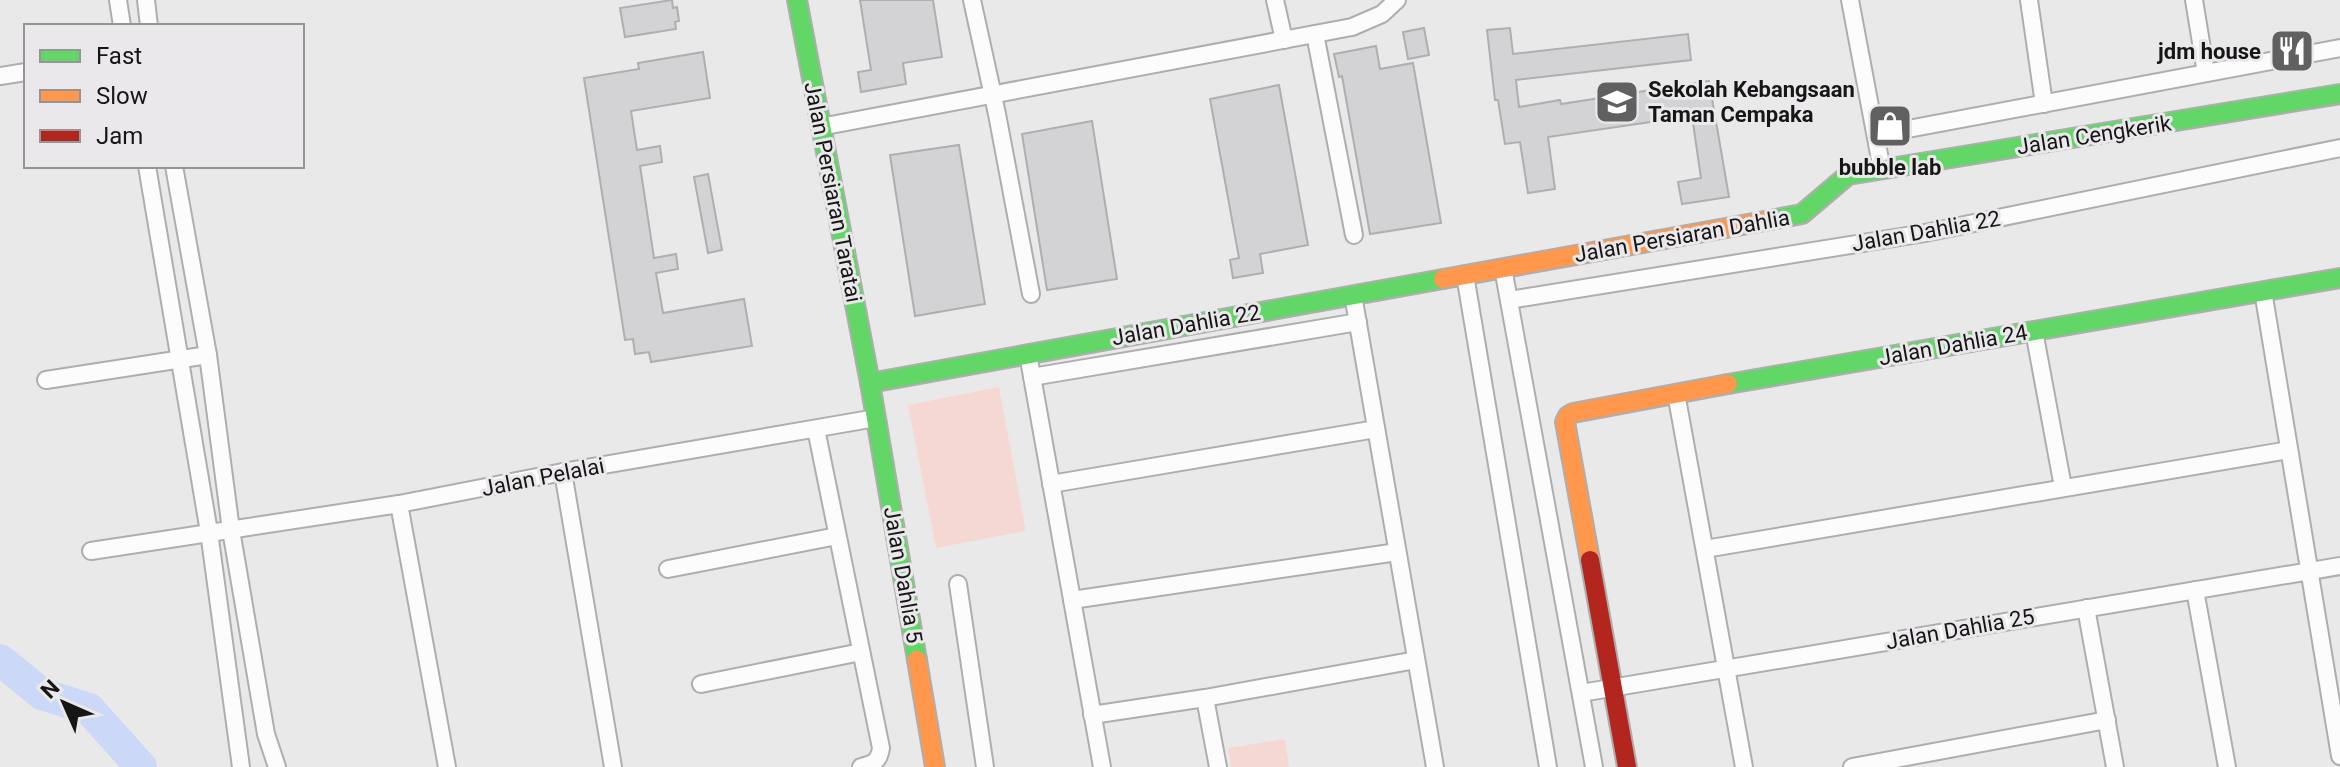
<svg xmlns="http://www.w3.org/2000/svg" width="2340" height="767" font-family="Roboto,sans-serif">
<rect width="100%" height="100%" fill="#eae9ea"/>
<g fill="#f6d8d2">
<polygon points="999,387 1026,531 936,548 908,405"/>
<polygon points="1285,739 1289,767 1231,767 1228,748"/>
</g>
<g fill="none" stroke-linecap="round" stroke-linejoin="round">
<polyline stroke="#cbd8f8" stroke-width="32" points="0,660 42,694 89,709 141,767"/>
</g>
<g fill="#d3d2d4" stroke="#afaeb0" stroke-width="2">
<polygon points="672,0 673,8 677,7 679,21 675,22 676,29 625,37 620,8"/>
<polygon points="860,0 933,0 942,57 903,63 906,84 861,92 858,72 871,70"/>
<polygon points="1424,28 1429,55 1408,59 1403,32"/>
<polygon points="1510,28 1513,54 1688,34 1691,60 1516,80 1519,107 1560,100 1561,104 1709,81 1729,197 1682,204 1678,182 1701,178 1692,116 1548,137 1555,189 1528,193 1520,142 1505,144 1498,100 1495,100 1487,30"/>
<polygon points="1376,46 1380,69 1413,63 1441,223 1370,234 1342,76 1339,77 1334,54"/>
<polygon points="703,52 710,98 631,111 637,150 660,146 662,162 640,166 654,258 676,254 678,269 656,273 663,313 744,299 752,346 651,362 649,352 635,354 633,339 625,340 584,78 639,69 638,63"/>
<polygon points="1279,85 1308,245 1260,254 1263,273 1233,278 1230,260 1239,258 1210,99"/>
<polygon points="1092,121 1117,279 1047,290 1022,134"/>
<polygon points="959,145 985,304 915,316 890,155"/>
<polygon points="708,174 722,250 708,253 694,177"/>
</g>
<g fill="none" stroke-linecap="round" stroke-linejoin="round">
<g stroke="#afaeaf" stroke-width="20">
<g id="street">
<polyline points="118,0 122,26"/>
<polyline points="146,0 149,26"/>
<polyline points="972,0 997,114 1031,294"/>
<polyline points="1275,0 1284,40"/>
<polyline points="1850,0 1882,170"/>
<polyline points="2029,0 2044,104"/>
<polyline points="2194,0 2206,73"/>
<polyline points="1315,34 1354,235"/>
<polyline points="0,76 26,72"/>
<polyline points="820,127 1352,27 1382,14 1397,0"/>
<polyline points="1876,135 2340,48"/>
<polyline points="147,166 209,532 241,767"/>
<polyline points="174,166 208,355 231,530 266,734 277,767"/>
<polyline points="1503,268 1594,767"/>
<polyline points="1465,275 1548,767"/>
<polyline points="2263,291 2340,756"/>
<polyline points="1353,295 1435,767"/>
<polyline points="1509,300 1925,233 2340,148"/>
<polyline points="2034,331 2063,487"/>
<polyline points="1028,354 1102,767"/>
<polyline points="1032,377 1358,322"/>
<polyline points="46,380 208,355"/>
<polyline points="1676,393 1744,767"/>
<path d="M816 429 881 748C879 761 874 764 861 767"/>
<polyline points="563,472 613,767"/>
<polyline points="1051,484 1376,429"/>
<polyline points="399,504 447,767"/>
<polyline points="1705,549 2289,450"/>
<polyline points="91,551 399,504 563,472 876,418"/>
<polyline points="668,569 837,536"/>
<polyline points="958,584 985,767"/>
<polyline points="2195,590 2227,767"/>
<polyline points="1072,600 1397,552"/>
<polyline points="2086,608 2115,767"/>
<polyline points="701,684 861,652"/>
<polyline points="1581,693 2340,566"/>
<polyline points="1205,698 1218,767"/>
<polyline points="1092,715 1205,698 1416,660"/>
<polyline points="1852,767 2107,720"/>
</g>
</g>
<g stroke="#afaeaf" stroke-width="22">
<g id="fast">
<polyline points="797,0 870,383 917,660"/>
<polyline points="1770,220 1802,214 1848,175 2340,94"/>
<polyline points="870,383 1443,279"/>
<polyline points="1728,384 2340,278"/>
</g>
</g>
<g stroke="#afaeaf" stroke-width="22">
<g id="slow">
<polyline points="1443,279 1770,220"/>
<polyline points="1590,560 1565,422 1568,416 1573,413 1728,384"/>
<polyline points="917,660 935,767"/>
</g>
</g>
<g stroke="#afaeaf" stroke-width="22">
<polyline id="jam" points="1590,560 1627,767"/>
</g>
<use href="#street" stroke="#fcfcfc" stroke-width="16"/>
<use href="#fast" stroke="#63d668" stroke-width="18"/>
<use href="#slow" stroke="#ff974d" stroke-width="18"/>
<use href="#jam" stroke="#b3261e" stroke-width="18"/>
</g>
<defs>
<g id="restaurant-square" transform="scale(2.3)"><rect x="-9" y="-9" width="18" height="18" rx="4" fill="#616061" stroke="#ebe8eb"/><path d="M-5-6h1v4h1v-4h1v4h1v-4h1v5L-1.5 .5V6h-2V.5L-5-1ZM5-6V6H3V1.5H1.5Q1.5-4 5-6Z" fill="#fff"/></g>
<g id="school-square" transform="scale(2.3)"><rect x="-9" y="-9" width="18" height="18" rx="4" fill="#616061" stroke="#ebe8eb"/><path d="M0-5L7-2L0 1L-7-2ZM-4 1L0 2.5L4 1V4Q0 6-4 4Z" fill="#fff"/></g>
<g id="shop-square" transform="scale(2.3)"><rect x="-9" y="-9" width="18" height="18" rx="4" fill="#616061" stroke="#ebe8eb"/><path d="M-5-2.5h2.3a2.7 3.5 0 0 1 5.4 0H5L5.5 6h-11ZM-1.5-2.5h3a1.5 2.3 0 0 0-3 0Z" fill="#fff"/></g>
</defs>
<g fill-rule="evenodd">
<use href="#restaurant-square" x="2292" y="51"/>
<use href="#school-square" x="1617" y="102"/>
<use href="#shop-square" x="1890" y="126"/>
</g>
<g text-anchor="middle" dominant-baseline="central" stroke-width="6" stroke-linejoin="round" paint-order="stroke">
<g font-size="22" font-weight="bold" fill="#171617" stroke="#ebe8eb" text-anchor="end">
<text x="2261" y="51">jdm house</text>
<text x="1648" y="89" text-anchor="start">Sekolah Kebangsaan<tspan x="1648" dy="25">Taman Cempaka</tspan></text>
<text x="1890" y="167" text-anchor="middle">bubble lab</text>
</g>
<g font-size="22" fill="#171617" stroke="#ebe8eb">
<text transform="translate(2094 135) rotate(-9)">Jalan Cengkerik</text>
<text transform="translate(833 192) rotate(79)">Jalan Persiaran Taratai</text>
<text transform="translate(1926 231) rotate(-10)">Jalan Dahlia 22</text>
<text transform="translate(1682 236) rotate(-10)">Jalan Persiaran Dahlia</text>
<text transform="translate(1186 325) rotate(-10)">Jalan Dahlia 22</text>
<text transform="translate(1953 345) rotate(-10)">Jalan Dahlia 24</text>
<text transform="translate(543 477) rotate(-11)">Jalan Pelalai</text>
<text transform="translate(903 575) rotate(80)">Jalan Dahlia 5</text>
<text transform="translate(1960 629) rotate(-10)">Jalan Dahlia 25</text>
</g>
</g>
<rect x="24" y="24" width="280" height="144" fill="#ebe8eb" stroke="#969496" stroke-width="2"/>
<rect x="40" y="50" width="40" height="12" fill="#63d668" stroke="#969496" stroke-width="2"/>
<text x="96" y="64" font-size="24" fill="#171617">Fast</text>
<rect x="40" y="90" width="40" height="12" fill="#ff974d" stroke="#969496" stroke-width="2"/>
<text x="96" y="104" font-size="24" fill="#171617">Slow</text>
<rect x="40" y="130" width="40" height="12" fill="#b3261e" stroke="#969496" stroke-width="2"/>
<text x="96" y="144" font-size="24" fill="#171617">Jam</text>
<g transform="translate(64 703) rotate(315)" stroke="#ebe8eb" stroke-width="6" paint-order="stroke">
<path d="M0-6L14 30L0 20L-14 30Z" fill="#171617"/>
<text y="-12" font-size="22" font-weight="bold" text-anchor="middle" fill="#171617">N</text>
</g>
</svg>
